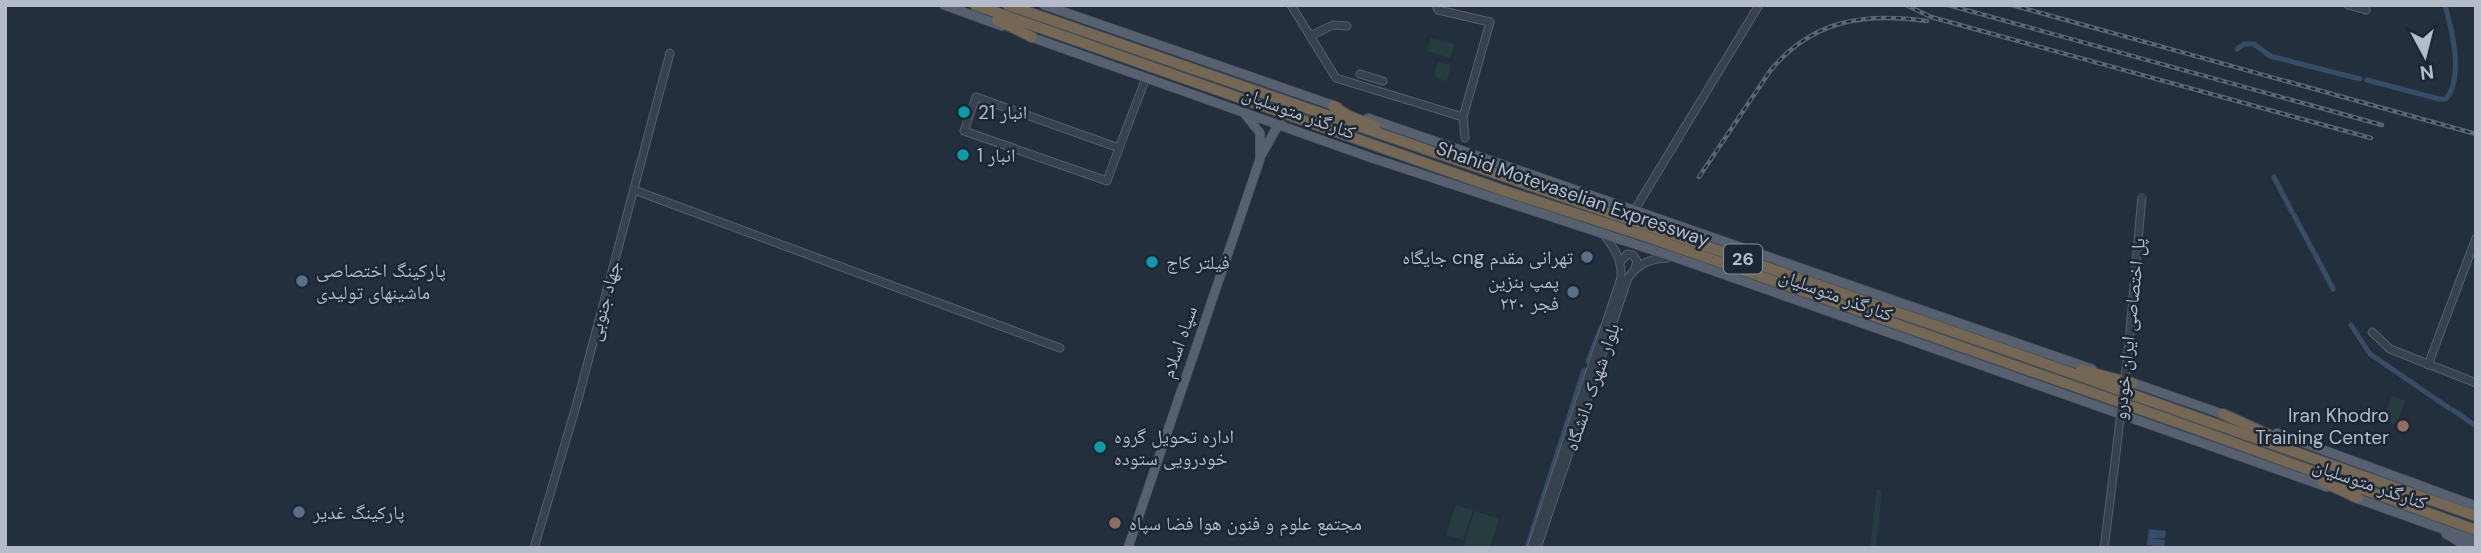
<svg xmlns="http://www.w3.org/2000/svg" width="2481" height="553" font-family="'DM Sans','Noto Naskh Arabic',sans-serif">
<rect width="100%" height="100%" fill="#242f3e"/>
<g fill="#263c3f">
<polygon points="1431,38 1454,44 1450,58 1427,51"/>
<polygon points="1438,62 1451,65 1447,81 1438,79 1435,74"/>
<polygon points="2392,396 2405,401 2397,425 2383,420"/>
<polygon points="1877,489 1882,491 1876,548 1870,548"/>
<polygon points="1456,505 1473,510 1463,540 1446,535"/>
<polygon points="1475,511 1499,519 1490,548 1463,548"/>
</g>
<polygon fill="#394c67" points="2149,529 2166,531 2165,538 2150,538 2165,540 2164,547 2147,545"/>
<g fill="none" stroke-linecap="round" stroke-linejoin="round">
<g stroke="#394c67" stroke-width="5">
<polyline points="2237,49 2244,44 2254,44 2270,56 2360,79"/>
<path d="M2367 80 2439 99H2446C2464 77 2452 30 2445 5"/>
<polyline points="2274,177 2292,212"/>
<polyline points="2294,215 2313,251"/>
<polyline points="2315,254 2333,289"/>
<polyline points="2351,325 2370,354 2449,408"/>
<polyline points="1588,361 1602,326"/>
<polyline points="2453,410 2476,426"/>
<polyline points="1527,548 1584,370"/>
</g>
<g stroke="#565f6c" stroke-width="9">
<g id="minor">
<polyline points="1291,5 1336,78 1463,117"/>
<polyline points="1436,5 1438,10 1490,22 1463,117 1465,138"/>
<polyline points="2348,5 2366,10 2366,5"/>
<polyline points="1310,36 1333,25 1347,26"/>
<polyline points="1360,74 1383,81"/>
<polygon points="976,97 1119,148 1107,181 964,131"/>
<polyline points="1119,148 1146,78"/>
<polyline points="634,190 1060,348"/>
<polyline points="1634,211 1759,5"/>
<polyline points="1621,261 1627,254 1633,255 1637,261 1635,268"/>
<polyline points="2372,332 2390,349 2476,383"/>
<polyline points="2428,365 2476,238"/>
<polyline points="534,548 577,403 670,53"/>
<path d="M1531 548 1621 278C1622 258 1614 248 1603 233"/>
<path d="M1537 548 1628 278C1637 265 1651 258 1668 258"/>
<polyline points="2104,548 2115,462"/>
</g>
</g>
<g stroke="#414a57" stroke-width="10">
<g id="major">
<polyline points="944,5 1002,26"/>
<polyline points="1044,5 1338,107"/>
<polyline points="1028,36 1372,158 1677,258 2327,487"/>
<polyline points="1368,118 2092,369"/>
<polyline points="1262,154 1277,127 1282,125"/>
<polyline points="2128,381 2228,416"/>
<polyline points="2277,433 2476,506"/>
<polyline points="2353,497 2476,541"/>
<polyline points="2446,534 2470,548"/>
<polyline points="1128,548 1260,159 1260,133 1244,113"/>
</g>
</g>
<g stroke="#434c59" stroke-width="12">
<g id="highway">
<polyline points="975,5 1502,190 1645,236 2182,424 2476,530"/>
<polyline points="1008,5 2009,351 2476,516"/>
<polyline points="997,20 1032,37"/>
<polyline points="1333,106 1349,116 1375,126"/>
<polyline points="2081,370 2132,383"/>
<polyline points="2223,414 2285,442"/>
<polyline points="2323,482 2358,498"/>
</g>
</g>
<use href="#minor" stroke="#38414e" stroke-width="7"/>
<use href="#major" stroke="#56606e" stroke-width="9"/>
<use href="#highway" stroke="#746855" stroke-width="10"/>
<g stroke="#5a6575" stroke-width="4.5">
<g id="rail">
<polyline points="1906,5 1931,17 2371,138"/>
<polyline points="1948,5 2382,125"/>
<polyline points="2012,5 2476,134"/>
<path d="M1699 177 1770 71C1812 20 1864 12 1927 21"/>
</g>
</g>
<use href="#rail" stroke="#1d2633" stroke-width="2" stroke-dasharray="5" stroke-linecap="butt"/>
<g stroke="#565f6c" stroke-width="9" stroke-linecap="butt">
<polyline id="minor-bridge" points="2115,462 2129,343 2142,196"/>
</g>
<use href="#minor-bridge" stroke="#38414e" stroke-width="7"/>
</g>
<g fill="#0f9aa8" stroke="#1d2633" stroke-width="2.5">
<circle cx="964" cy="112" r="7"/>
<circle cx="963" cy="155" r="7"/>
<circle cx="1152" cy="262" r="7"/>
<circle cx="1100" cy="447" r="7"/>
</g>
<g fill="#5c6f8a" stroke="#1d2633" stroke-width="2.5">
<circle cx="1587" cy="257" r="7"/>
<circle cx="302" cy="281" r="7"/>
<circle cx="1573" cy="292" r="7"/>
<circle cx="299" cy="512" r="7"/>
</g>
<g fill="#8d6e63" stroke="#1d2633" stroke-width="2.5">
<circle cx="2403" cy="426" r="7"/>
<circle cx="1115" cy="523" r="7"/>
</g>
<g text-anchor="middle" dominant-baseline="central" stroke-width="5" stroke-linejoin="round" paint-order="stroke">
<rect fill="#1d2633" stroke="#878f9c" stroke-width="2" x="1724" y="244.5" width="38" height="29" rx="5"/>
<g font-size="18" font-weight="bold" fill="#b4bcc9">
<text x="1743" y="259">26</text>
</g>
<g font-size="19" fill="#b4bcc9" stroke="#1d2633" text-anchor="start">
<text x="978" y="112">انبار 21</text>
<text x="977" y="155">انبار 1</text>
<text x="1573" y="257" text-anchor="end">جایگاه cng تهرانی مقدم</text>
<text x="1166" y="262">فیلتر کاج</text>
<text x="316" y="270">پارکینگ اختصاصی<tspan x="316" dy="22">ماشینهای تولیدی</tspan></text>
<text x="1559" y="281" text-anchor="end">پمپ بنزین<tspan x="1559" dy="22">۲۲۰ فجر</tspan></text>
<text x="2389" y="415" text-anchor="end">Iran Khodro<tspan x="2389" dy="22">Training Center</tspan></text>
<text x="1114" y="436">اداره تحویل گروه<tspan x="1114" dy="22">خودرویی ستوده</tspan></text>
<text x="313" y="512">پارکینگ غدیر</text>
<text x="1129" y="523">مجتمع علوم و فنون هوا فضا سپاه</text>
</g>
<g font-size="19" fill="#b4bcc9" stroke="#1d2633">
<text transform="translate(1299 113) rotate(20)">کنارگذر متوسلیان</text>
<text transform="translate(1573 194) rotate(19)">Shahid Motevaselian Expressway</text>
<text transform="translate(1836 295) rotate(20)">کنارگذر متوسلیان</text>
<text transform="translate(604 301) rotate(-75)">جهاد جنوبی</text>
<text transform="translate(2129 329) rotate(-84)">پل اختصاصی ایران خودرو</text>
<text transform="translate(1179 342) rotate(-71)">سپاه اسلام</text>
<text transform="translate(1592 387) rotate(-71)">بلوار شهرک دانشگاه</text>
<text transform="translate(2370 484) rotate(19)">کنارگذر متوسلیان</text>
</g>
</g>
<rect width="2481" height="553" fill="none" stroke="#b4bcc9" stroke-width="14"/>
<g transform="translate(2425 56) rotate(173)" stroke="#1d2633" stroke-width="5" paint-order="stroke">
<path d="M0-5L12 26L0 18L-12 26Z" fill="#b4bcc9"/>
<text y="-10" font-size="19" font-weight="bold" text-anchor="middle" fill="#b4bcc9">N</text>
</g>
</svg>
